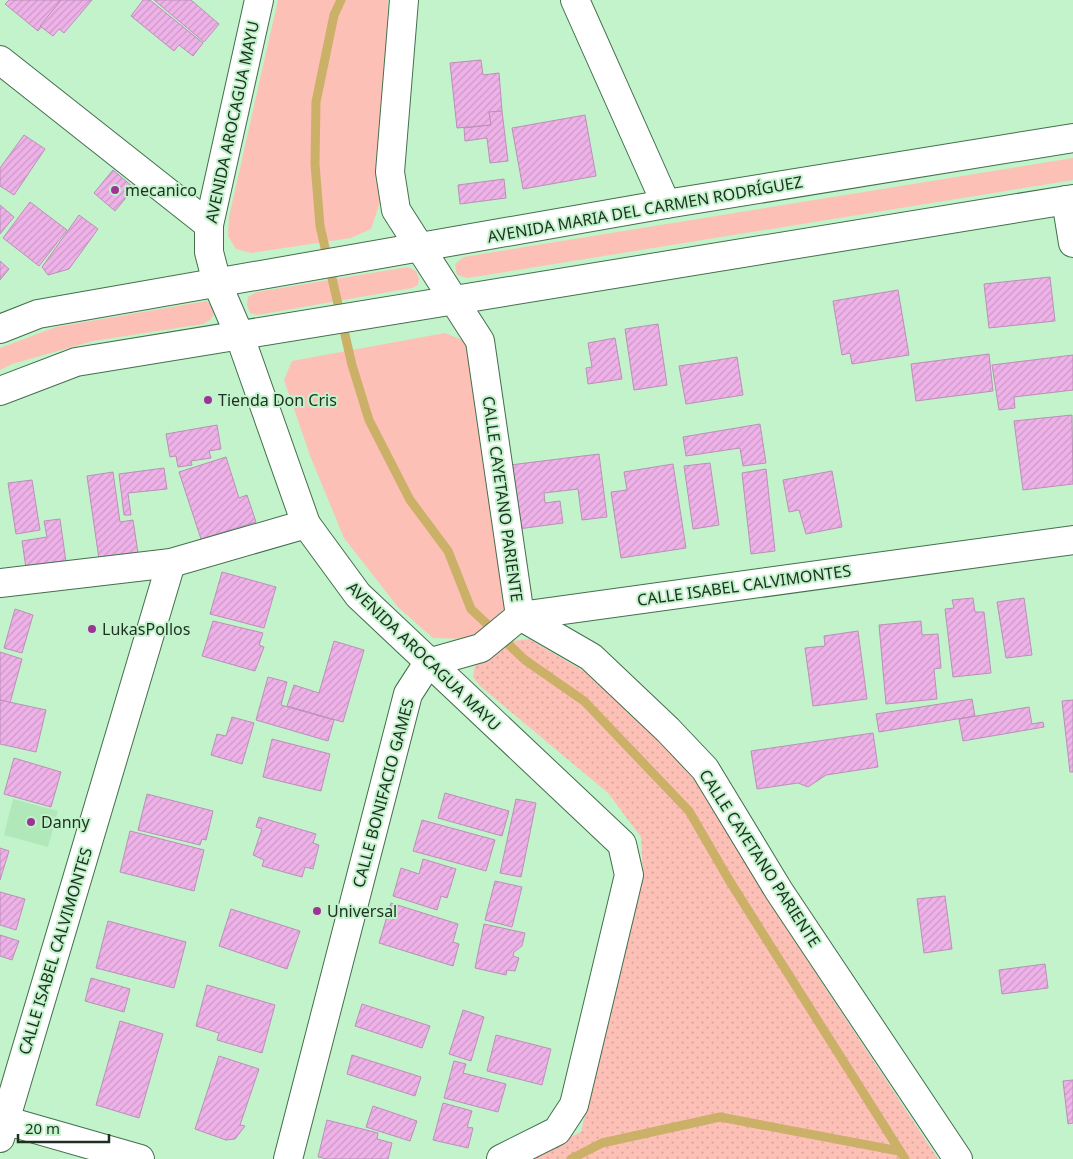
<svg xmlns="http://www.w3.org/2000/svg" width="1073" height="1159" font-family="'Noto Sans',sans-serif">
<defs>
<pattern id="park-dots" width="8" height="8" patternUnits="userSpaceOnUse" patternTransform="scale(1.25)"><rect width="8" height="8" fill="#fdc0b6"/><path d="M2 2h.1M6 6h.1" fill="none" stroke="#d8a59c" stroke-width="1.8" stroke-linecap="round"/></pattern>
<pattern id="building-hatch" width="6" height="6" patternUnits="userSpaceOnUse" patternTransform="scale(1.25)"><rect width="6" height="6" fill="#eeb2e8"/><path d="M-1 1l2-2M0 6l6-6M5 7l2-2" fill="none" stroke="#cc99c7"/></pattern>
</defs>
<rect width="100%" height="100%" fill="#c2f3cb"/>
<polygon fill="#b0e8ba" points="13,799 58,811 48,847 4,835"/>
<g fill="#fdc0b6">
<polygon points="278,0 388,0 380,202 371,229 351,238 251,253 236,249 228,236 229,217"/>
<polygon points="1073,158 1073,180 468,278 457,275 455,264 464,257"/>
<polygon points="408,267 416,271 419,279 418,285 412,288 257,315 250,313 247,305 248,297 257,292"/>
<polygon points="207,301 212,307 214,314 210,320 203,324 93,341 12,364 0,370 0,348 56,327"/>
<polygon points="445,333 467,342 505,608 490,625 470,639 433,638 398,607 344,538 311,458 284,380 292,361"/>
</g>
<polygon fill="url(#park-dots)" points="529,639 585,672 651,729 686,766 774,910 938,1159 524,1159 581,1132 643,874 641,837 608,793 480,686 473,677 475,665 513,641"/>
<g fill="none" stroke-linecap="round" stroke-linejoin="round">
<g stroke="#cbb067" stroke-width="9">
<polyline points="341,0 334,15 316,102 315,164 320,226 352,365 369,420 410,500 448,551 471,609 525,660 584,701 689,811 729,880 905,1159"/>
<polyline points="571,1159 602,1143 720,1117 899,1151"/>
</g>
</g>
<g fill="url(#building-hatch)" stroke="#bb90b7">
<polygon points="9,0 61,0 38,31 5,4"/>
<polygon points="61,0 92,0 64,33 59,29 53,36 40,26"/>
<polygon points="143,0 150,0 203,43 193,56 179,45 174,51 131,16"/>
<polygon points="154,0 191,0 219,24 204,42"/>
<polygon points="481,60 483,75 499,73 502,111 489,112 491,125 457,128 450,63"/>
<polygon points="502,111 508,161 490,163 487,138 465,141 464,128 491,125 489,112"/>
<polygon points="585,115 596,176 523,189 512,128"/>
<polygon points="24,135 45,149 14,195 0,186 0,168"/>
<polygon points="113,170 134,188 115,211 94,193"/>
<polygon points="504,179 506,198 460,204 458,185"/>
<polygon points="30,202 67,230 39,266 3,238"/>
<polygon points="0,205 14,217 0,234"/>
<polygon points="79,215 98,229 69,269 48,275 42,267"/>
<polygon points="0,261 9,269 0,280"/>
<polygon points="1050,277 1055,321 989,328 984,284"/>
<polygon points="898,290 909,355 852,364 850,353 842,355 833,301"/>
<polygon points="658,324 667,385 634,390 625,329"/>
<polygon points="615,338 622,379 588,384 586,368 592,367 588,343"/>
<polygon points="989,354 993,391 916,401 911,364"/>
<polygon points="1073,355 1073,390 1014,397 1015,408 999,410 992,365"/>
<polygon points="737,357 743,395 686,404 679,366"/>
<polygon points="1072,415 1073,484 1023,490 1014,421"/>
<polygon points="760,424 766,463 743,466 740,448 686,456 683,437"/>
<polygon points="217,425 221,449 209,451 211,458 191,461 192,465 178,467 176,456 170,457 166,434"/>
<polygon points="599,454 607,517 582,520 578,489 544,493 545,503 560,501 563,523 518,529 510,465"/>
<polygon points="226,457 239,498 247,495 256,522 201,539 179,472"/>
<polygon points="710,463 719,525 693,529 684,466"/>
<polygon points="673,464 686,548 621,558 611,492 627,490 624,472"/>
<polygon points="164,468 167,489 128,493 131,515 124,515 119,474"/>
<polygon points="766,469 775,551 751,554 742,473"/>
<polygon points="832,471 842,527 806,534 799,510 789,512 783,480"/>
<polygon points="113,472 120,522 133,520 138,553 99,559 87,476"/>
<polygon points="32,480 40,530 16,534 8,483"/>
<polygon points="60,519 66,562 26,568 22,541 47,537 44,521"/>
<polygon points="222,572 276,587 264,628 210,614"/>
<polygon points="973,598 975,612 984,612 991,673 953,677 945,609 954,608 952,600"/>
<polygon points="1024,598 1032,655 1006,658 997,602"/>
<polygon points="15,609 33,615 22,653 4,648"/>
<polygon points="213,621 263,633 259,645 264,647 255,671 202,656"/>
<polygon points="921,621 922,635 938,634 941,668 934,669 937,699 886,704 879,625"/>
<polygon points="858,631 867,699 813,706 805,648 825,646 824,636"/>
<polygon points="334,641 364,650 343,722 287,706 294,685 319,693"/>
<polygon points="0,652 22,659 10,703 0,700"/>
<polygon points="268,677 287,682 281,705 334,720 328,741 256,720"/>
<polygon points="972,699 975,716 879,732 876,714"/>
<polygon points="0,700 46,710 36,752 0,744"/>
<polygon points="1073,700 1073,772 1070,772 1062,701"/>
<polygon points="1029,707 1032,724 1043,722 1044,727 963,741 959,719"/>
<polygon points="232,717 254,723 242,764 211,755 217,734 226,736"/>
<polygon points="873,733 878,767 826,775 808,787 798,783 757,789 751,751"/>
<polygon points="272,739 330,754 321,791 263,777"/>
<polygon points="14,758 61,772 51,807 4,794"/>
<polygon points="445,793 509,811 502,836 438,818"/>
<polygon points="147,794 213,811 206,840 202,839 200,845 138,830"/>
<polygon points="516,799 536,803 521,877 500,873"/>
<polygon points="259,817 316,834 313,843 319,845 313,869 305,867 302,877 262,866 264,860 253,855 262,829 256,827"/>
<polygon points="422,820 495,840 486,871 413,851"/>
<polygon points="130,831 204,850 194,891 120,872"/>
<polygon points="0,848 9,851 0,880"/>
<polygon points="423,859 456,869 447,898 441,896 437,910 393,896 401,868 419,874"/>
<polygon points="495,881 522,887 512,927 485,920"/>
<polygon points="0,892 25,899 16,930 0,925"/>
<polygon points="945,896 952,949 924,953 917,899"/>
<polygon points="391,903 458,924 453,942 459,944 453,966 379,943"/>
<polygon points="231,909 300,931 287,969 219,946"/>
<polygon points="108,921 186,942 174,988 96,968"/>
<polygon points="484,924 525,933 522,946 514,952 513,956 519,958 515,971 507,970 506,975 475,968"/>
<polygon points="0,935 19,941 12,960 0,956"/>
<polygon points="1045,964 1048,988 1002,994 999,970"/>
<polygon points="91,978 130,989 124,1012 85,1001"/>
<polygon points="207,985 275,1005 262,1053 217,1040 219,1033 196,1026"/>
<polygon points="362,1004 430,1026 422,1048 355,1026"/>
<polygon points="463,1010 484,1017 471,1061 449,1054"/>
<polygon points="120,1021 163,1034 139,1118 96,1105"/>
<polygon points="496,1035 551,1049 542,1085 487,1071"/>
<polygon points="352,1055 421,1077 415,1096 347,1074"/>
<polygon points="219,1056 259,1069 240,1125 245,1126 235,1139 226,1140 195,1129"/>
<polygon points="454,1061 466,1064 463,1073 506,1084 498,1112 444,1098"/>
<polygon points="1073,1080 1073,1123 1068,1124 1063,1081"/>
<polygon points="443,1103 472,1111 467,1127 473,1128 468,1148 433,1140"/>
<polygon points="373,1106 417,1121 410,1141 366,1127"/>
<polygon points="327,1120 378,1133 377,1139 392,1143 388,1159 327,1159 318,1157"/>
</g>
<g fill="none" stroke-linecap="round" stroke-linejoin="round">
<g stroke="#436f4d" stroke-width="30">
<g id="street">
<polyline points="259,0 209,225 209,252 217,283 239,334 306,524 358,595 622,844 629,875 574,1105 557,1131 501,1159"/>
<polyline points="404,0 390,172 396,210 419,246"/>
<polyline points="575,0 666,204"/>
<polyline points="0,60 209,225"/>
<polyline points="1066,200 1073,243"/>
<polyline points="0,583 171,563 306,524"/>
<polyline points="428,663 481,648 520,616 1073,540"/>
<polyline points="0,1119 140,1159"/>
<polyline points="0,1138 171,563"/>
<polyline points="288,1159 408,694 428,663"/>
</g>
</g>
<g stroke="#436f4d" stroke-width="30">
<g id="secondary">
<polyline points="419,246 480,341 520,616 591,657 668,730 705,769 779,891 958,1159"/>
<polyline points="0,329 38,314 666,204 1073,138"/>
<polyline points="0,391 76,362 1073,199"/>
</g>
</g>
<use href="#street" stroke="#fff" stroke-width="28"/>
<use href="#secondary" stroke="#fff" stroke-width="28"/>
</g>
<g fill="#9c3497" stroke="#c2f3cb" stroke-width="2">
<circle cx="115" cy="190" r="5"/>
<circle cx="208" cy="400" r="5"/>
<circle cx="92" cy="629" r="5"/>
<circle cx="31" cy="822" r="5"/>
<circle cx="317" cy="911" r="5"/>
</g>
<g text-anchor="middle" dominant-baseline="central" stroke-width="4" stroke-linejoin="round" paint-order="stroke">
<g font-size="16" fill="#1d3021" stroke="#c2f3cb">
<text transform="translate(232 122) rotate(-78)">AVENIDA AROCAGUA MAYU</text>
<text transform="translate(645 209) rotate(-10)">AVENIDA MARIA DEL CARMEN RODRÍGUEZ</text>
<text transform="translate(503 499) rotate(82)">CALLE CAYETANO PARIENTE</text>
<text transform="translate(744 585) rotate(-8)">CALLE ISABEL CALVIMONTES</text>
<text transform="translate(424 656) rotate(44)">AVENIDA AROCAGUA MAYU</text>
<text transform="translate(383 793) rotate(-75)">CALLE BONIFACIO GAMES</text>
<text transform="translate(760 858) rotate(57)">CALLE CAYETANO PARIENTE</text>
<text transform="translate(55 951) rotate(-73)">CALLE ISABEL CALVIMONTES</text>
</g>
<g font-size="16" fill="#1d3021" stroke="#c2f3cb" text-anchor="start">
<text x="125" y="190">mecanico</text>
<text x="218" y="400">Tienda Don Cris</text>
<text x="102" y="629">LukasPollos</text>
<text x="41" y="822">Danny</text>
<text x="327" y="911">Universal</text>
</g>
</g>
<path d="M18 1134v8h91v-8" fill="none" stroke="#1d3021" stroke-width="2.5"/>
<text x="25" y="1134" font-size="15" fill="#1d3021" stroke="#c2f3cb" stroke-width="4" paint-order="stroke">20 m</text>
</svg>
